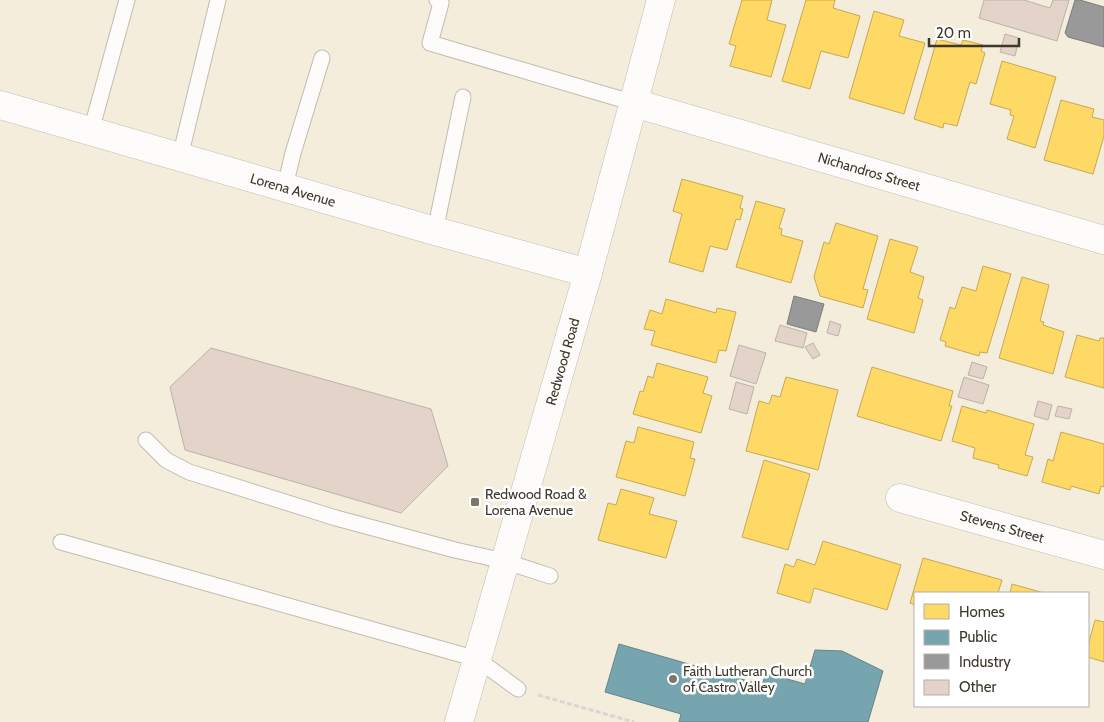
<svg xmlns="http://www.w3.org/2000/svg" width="1104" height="722" font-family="Cabin,sans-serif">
<rect width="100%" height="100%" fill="#f4eddc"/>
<g fill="#ffd966" stroke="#c5a954">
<polygon points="742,0 772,0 767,20 786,25 771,77 730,66 736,46 729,44"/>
<polygon points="806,0 835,0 833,8 860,16 848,58 821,51 810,89 782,81"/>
<polygon points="874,11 904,20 899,36 925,43 904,114 849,98"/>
<polygon points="937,39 961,45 963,40 983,45 981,51 985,53 976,84 970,82 957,126 944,123 943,128 914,119"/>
<polygon points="1002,61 1056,77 1035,148 1007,139 1014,116 1010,115 1011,110 990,104"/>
<polygon points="1061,100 1094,109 1092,117 1104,120 1104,136 1093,174 1044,160"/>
<polygon points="682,179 743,196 740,208 743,209 740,220 736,219 727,250 710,246 703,272 669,262 682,214 673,211"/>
<polygon points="756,201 785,209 779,228 782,229 781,235 803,241 791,283 736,267"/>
<polygon points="836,223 878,236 863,289 868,290 863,308 820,296 814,277 824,242 829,244"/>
<polygon points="890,239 918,247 910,272 924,277 918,298 923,300 914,333 867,319"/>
<polygon points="983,266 1011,274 987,353 980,352 979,356 945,346 946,342 940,340 950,307 955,309 962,287 976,291"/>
<polygon points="1022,277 1049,285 1040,321 1044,322 1043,325 1064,332 1053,374 999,358"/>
<polygon points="666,299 716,313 717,308 736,312 726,351 719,350 716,363 651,345 655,331 644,329 650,310 662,314"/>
<polygon points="1077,335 1099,341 1100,338 1104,338 1104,388 1065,377"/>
<polygon points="657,363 708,377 703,393 712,396 701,433 633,414 640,391 643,392 648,376 653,378"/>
<polygon points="872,367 953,391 949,406 952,406 941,441 857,416"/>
<polygon points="786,377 838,390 818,470 746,451 759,401 769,404 772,395 780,397"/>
<polygon points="962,406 986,413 987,410 1034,424 1025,455 1033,457 1027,476 998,468 999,465 973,458 975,448 952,441"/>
<polygon points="638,427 694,442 690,458 695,459 685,496 616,477 626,441 634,443"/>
<polygon points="1061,432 1104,444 1104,487 1101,486 1099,494 1071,486 1070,490 1042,482 1048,459 1053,461"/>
<polygon points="764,460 810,474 788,550 742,537"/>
<polygon points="621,489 654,498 649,514 677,521 666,558 598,540 608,503 616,505"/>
<polygon points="823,541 901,565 887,610 814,588 810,603 777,593 785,564 794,567 797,559 815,565"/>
<polygon points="923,558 1002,580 998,593 915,593 915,605 910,603"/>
<polygon points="1012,584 1044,593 1010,593"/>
<polygon points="1095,620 1104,622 1104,662 1088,657 1088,646"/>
</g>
<polygon fill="#76a5af" stroke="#658487" points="619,644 762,685 766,673 805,684 815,650 842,651 883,671 868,722 679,722 681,714 605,692"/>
<g fill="#999" stroke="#7d7c78">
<polygon points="1075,0 1080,0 1104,7 1104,47 1068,37 1065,33"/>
<polygon points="794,296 824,304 816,332 787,324"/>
</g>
<g fill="#e3d3c9" stroke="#bbb2a9">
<polygon points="984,0 1024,0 1050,8 1053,0 1069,0 1057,41 979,18"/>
<polygon points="1005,34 1019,38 1015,56 1000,52"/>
<polygon points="830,321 841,325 838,336 827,333"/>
<polygon points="780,325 807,333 803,348 775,341"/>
<polygon points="813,343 820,355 813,359 805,347"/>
<polygon points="739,345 766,353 756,384 730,376"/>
<polygon points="211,348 431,409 448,466 401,513 185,450 170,387"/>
<polygon points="972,362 987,367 983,379 968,375"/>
<polygon points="964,377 989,385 983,404 958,397"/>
<polygon points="736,382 754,387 747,414 729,409"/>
<polygon points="1038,401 1052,405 1048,420 1034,416"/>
<polygon points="1058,406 1072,409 1069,419 1055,416"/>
</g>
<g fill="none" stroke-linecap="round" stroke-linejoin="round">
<g stroke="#c1bcaf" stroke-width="17">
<g id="service">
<polyline points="437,0 441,3 430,43 634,103"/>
<polyline points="91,131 127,0"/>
<polyline points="180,157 218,0"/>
<polyline points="285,187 293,153 322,58"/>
<polyline points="435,231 463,97"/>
<polyline points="146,440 166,460 189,472 336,518 455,550 504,561 550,576"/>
<polyline points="61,542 477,659 518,689"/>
</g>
</g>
<g stroke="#c1bcaf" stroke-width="29">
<g id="minor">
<path id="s1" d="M634 103 1104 240"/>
<path id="s2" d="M0 105 435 231 588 273"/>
<path id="s3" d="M900 498 1104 555"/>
</g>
</g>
<g stroke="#c1bcaf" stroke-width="29">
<g id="secondary">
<path id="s4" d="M459 722 588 273 661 0"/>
</g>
</g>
<polyline stroke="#d8d6d1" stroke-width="3" stroke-dasharray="5 2.5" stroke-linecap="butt" points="538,695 634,722"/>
<use href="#service" stroke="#fdfcfa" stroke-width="15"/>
<use href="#minor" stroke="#fdfcfa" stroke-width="28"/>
<use href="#secondary" stroke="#fdfcfa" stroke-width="28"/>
</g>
<g fill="#7d7769" stroke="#fff" stroke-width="2">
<rect x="470" y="497" width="10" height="10" rx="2.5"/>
<circle cx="673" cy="679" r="5"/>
</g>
<g text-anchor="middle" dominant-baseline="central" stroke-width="5" stroke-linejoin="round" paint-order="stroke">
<g font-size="14" fill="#3d382b" stroke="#fff">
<text stroke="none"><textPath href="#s1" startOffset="245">Nichandros Street</textPath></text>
<text stroke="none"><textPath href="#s2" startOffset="305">Lorena Avenue</textPath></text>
<text stroke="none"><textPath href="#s4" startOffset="375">Redwood Road</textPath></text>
<text stroke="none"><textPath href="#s3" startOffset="106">Stevens Street</textPath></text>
</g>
<g font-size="14" fill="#3d382b" stroke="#fff" text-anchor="start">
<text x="485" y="494">Redwood Road &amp;<tspan x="485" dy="16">Lorena Avenue</tspan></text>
<text x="683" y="671">Faith Lutheran Church<tspan x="683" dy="16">of Castro Valley</tspan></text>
</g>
</g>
<rect x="914" y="592" width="175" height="115" fill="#ffffff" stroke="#b1afaa"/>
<rect x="924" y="604" width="25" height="15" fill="#ffd966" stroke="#b1afaa"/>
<text x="959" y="617" font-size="15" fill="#3d382b">Homes</text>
<rect x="924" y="630" width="25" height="15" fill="#76a5af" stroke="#b1afaa"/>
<text x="959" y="642" font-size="15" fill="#3d382b">Public</text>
<rect x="924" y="654" width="25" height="15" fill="#999999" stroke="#b1afaa"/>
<text x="959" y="667" font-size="15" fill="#3d382b">Industry</text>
<rect x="924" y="680" width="25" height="15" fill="#e3d3c9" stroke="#b1afaa"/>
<text x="959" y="692" font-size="15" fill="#3d382b">Other</text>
<path d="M929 38v8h90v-8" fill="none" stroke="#3d382b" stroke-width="2.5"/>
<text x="936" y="38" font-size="15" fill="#3d382b" stroke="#ffffff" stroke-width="4" paint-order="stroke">20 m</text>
</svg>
